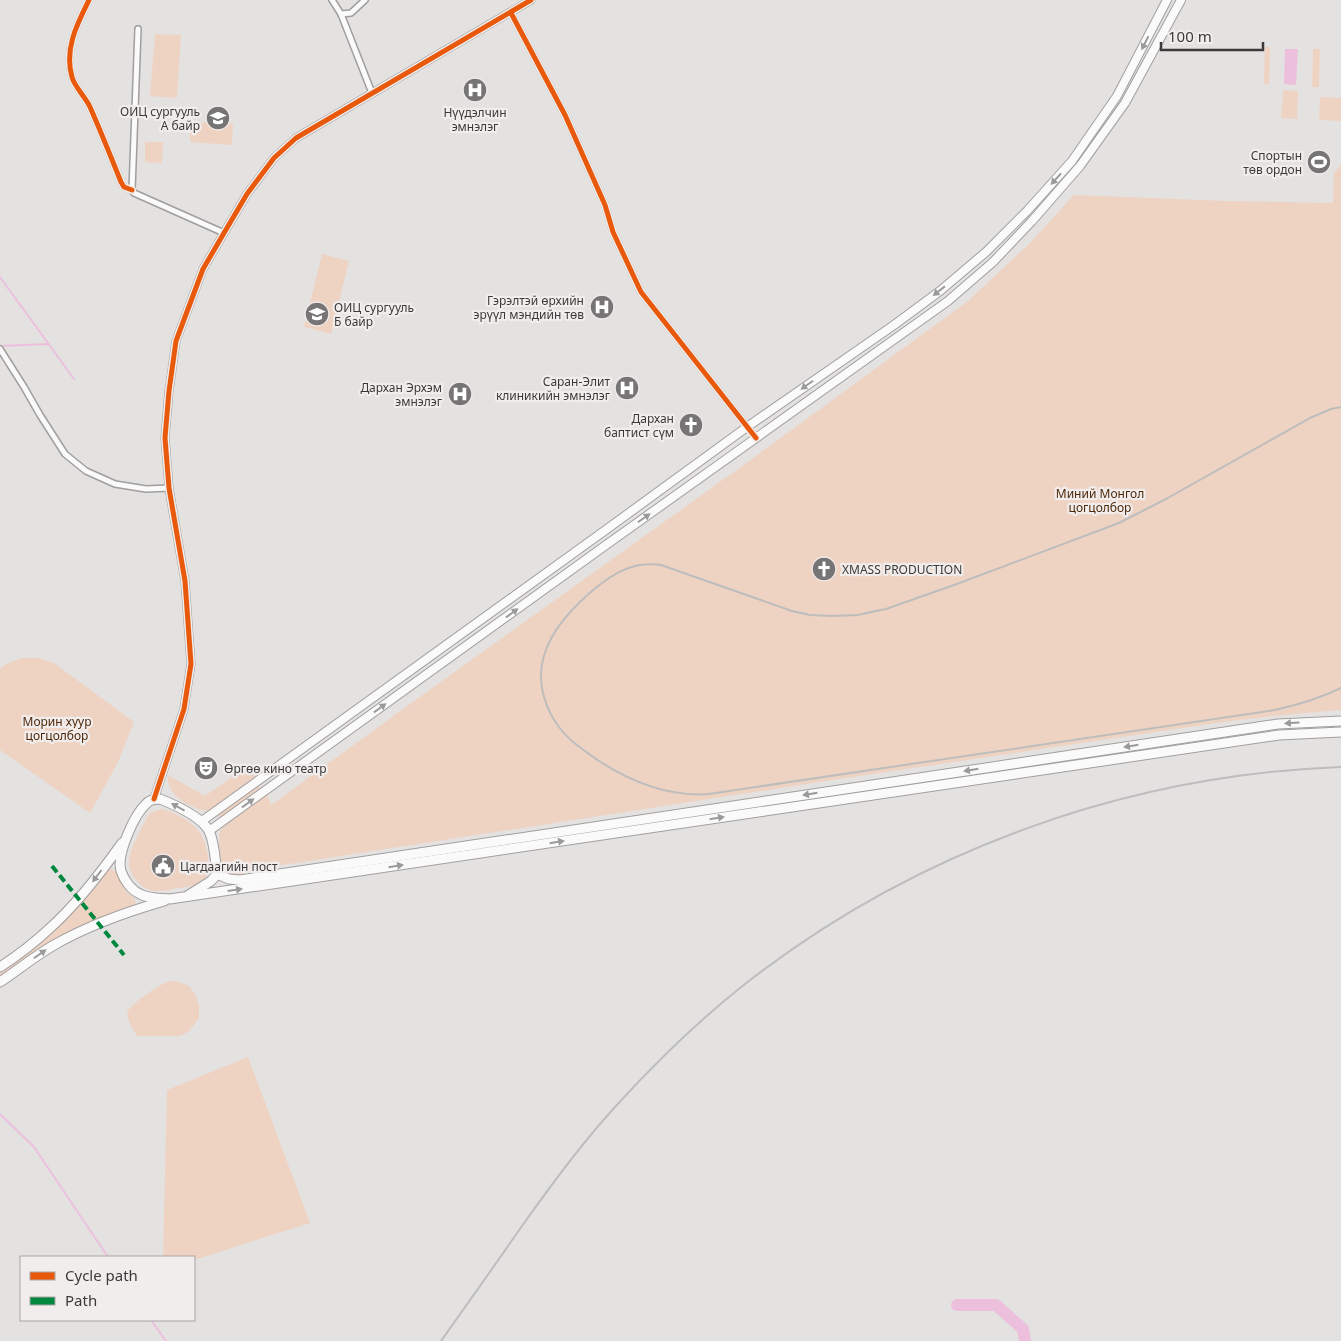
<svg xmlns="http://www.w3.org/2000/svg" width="1341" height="1341" font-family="'Noto Sans',sans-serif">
<rect width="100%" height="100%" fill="#e4e1e1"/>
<g fill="#efd3c2">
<polygon points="155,34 181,35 177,98 150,96"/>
<polygon points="1265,47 1270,47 1269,85 1264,84"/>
<polygon points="1313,49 1320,49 1319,87 1312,87"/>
<polygon points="1283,90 1298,91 1297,119 1281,118"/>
<polygon points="1320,97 1341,98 1341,121 1319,120"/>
<polygon points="191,122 233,124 232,145 190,142"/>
<polygon points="145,142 163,142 162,163 145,162"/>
<path d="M1341 165V710L1272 716 1216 723 826 781 244 871 245 876C239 877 232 879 226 874 220 869 218 840 220 832 221 829 222 828 224 825L267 794 271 805 403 709 749 461 968 301 1028 245 1074 195 1226 201 1333 203 1334 173Z"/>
<polygon points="322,254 349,261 331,334 304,327"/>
<polygon points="22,658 38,658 54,663 134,722 118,762 90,813 0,750 0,669 6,664"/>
<path d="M246 767 255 777 208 811C191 809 165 795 168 775L205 796Z"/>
<polygon points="258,785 260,788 221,817 219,817 218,815 219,814"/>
<path d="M162 809C173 812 187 819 195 827 197 829 200 833 202 836 207 846 214 875 202 882 194 887 182 887 173 889 160 892 147 893 138 882 124 867 129 853 137 837 141 829 145 821 150 813Z"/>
<path d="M111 869 116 872C120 883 125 892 135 899L136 905 53 942 0 976V973C21 958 42 943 61 925 77 909 91 890 106 872Z"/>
<path d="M176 981 189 986 196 996 199 1005V1018L189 1031 180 1036H137L129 1022 127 1012C134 1002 154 988 165 983 168 981 173 981 176 981Z"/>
<polygon points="248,1057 310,1223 194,1260 194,1257 163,1257 167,1090"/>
</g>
<polygon fill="#ecc0dc" points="1285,49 1298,49 1296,85 1284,84"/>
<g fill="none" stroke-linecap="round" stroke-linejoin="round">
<g stroke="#ecc0dc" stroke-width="2">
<polyline points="0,277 74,379"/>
<polyline points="0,346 48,344"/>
<polyline points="0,1114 34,1147 108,1257"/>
<polyline points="151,1320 166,1341"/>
</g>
<polyline stroke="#ecc0dc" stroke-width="12" points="957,1305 996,1305 1023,1329 1025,1341"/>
<g stroke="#a19e9e" stroke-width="8">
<g id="minor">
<path d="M89 0C77 24 64 49 72 77 74 86 86 98 90 107 101 132 111 157 121 182L124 187 132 190"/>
<polyline points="332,0 341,14 372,93"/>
<polyline points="511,13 565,115 605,205 613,232 641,292 756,438"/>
<polyline points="341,14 351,13 365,0"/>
<polyline points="138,29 132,190 134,193 224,233"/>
<polyline points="0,349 24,387 40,415 65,454 86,471 115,484 146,489 169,488"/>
</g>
</g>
<g stroke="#a19e9e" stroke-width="9">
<polyline id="tertiary" points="154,799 184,709 191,664 185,581 169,488 165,438 169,391 176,341 203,269 224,233 247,194 274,158 296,138 531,0"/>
</g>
<g stroke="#a19e9e" stroke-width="10">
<g id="secondary">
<polyline points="202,821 607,529 747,427 894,325 940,291 986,252 1027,211 1072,161 1117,96 1167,0"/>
<polyline points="209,831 606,545 948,301 993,262 1032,221 1080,166 1125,103 1181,0"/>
</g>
</g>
<g stroke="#a19e9e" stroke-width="11">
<g id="trunk">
<polyline points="217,874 229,879 240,880 1278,724 1341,721"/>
<path d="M187 896 211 881 217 874C215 861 215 843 209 831 201 816 175 805 160 799 154 799 149 800 146 804 134 815 116 855 121 871 124 880 131 890 140 894 149 899 160 898 170 899L1279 735 1341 732"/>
<path d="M0 967C17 956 34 943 49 929 77 904 100 874 122 843"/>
<path d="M0 982C18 970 35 956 54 945 89 925 126 912 164 901"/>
</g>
</g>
<use href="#minor" stroke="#fbfafa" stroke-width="5"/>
<use href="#tertiary" stroke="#fbfafa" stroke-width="7"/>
<use href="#secondary" stroke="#fbfafa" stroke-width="8"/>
<use href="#trunk" stroke="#fbfafa" stroke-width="9"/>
<g stroke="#bebdbd" stroke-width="2">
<path d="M1341 407 1331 409 1310 418 1166 499 1119 523 954 585 886 609 871 612 858 615 832 616 810 615 792 611 661 565C633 561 614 573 593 590 562 617 531 652 544 697 547 707 552 718 559 727 569 741 585 751 599 761 633 783 669 797 709 794L1275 710C1298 705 1319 699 1341 688"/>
<path d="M441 1341C468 1303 495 1265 522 1226 551 1185 581 1144 615 1107 655 1063 698 1021 745 984 915 851 1126 775 1341 767"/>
</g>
<polyline stroke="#00873e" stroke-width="4" stroke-dasharray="8 4" stroke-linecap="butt" points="52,866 124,955"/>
<g stroke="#f2eded" stroke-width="8">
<g id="cycleway">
<path d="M89 0C77 24 64 49 72 77 74 86 86 98 90 107 101 132 111 157 121 182L124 187 132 190"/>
<polyline points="511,13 565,115 605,205 613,232 641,292 756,438"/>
<polyline points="154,799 184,709 191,664 185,581 169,488 165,438 169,391 176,341 203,269 224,233 247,194 274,158 296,138 531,0"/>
</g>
</g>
<use href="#cycleway" stroke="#e8590c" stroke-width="5"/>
</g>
<defs><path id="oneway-solid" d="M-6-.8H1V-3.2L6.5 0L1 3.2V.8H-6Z" transform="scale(1.25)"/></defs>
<g fill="#9b9a9a">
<use href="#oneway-solid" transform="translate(1145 43) rotate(117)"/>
<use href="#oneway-solid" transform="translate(1056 179) rotate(132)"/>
<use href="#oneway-solid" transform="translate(939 291) rotate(142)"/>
<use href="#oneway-solid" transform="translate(807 385) rotate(145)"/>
<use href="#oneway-solid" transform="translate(644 518) rotate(-35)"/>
<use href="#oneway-solid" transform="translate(512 613) rotate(-36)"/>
<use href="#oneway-solid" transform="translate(380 708) rotate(-36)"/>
<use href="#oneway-solid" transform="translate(1292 723) rotate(177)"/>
<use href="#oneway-solid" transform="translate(1131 746) rotate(171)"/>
<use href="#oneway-solid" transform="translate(971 770) rotate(171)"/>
<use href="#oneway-solid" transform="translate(810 794) rotate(171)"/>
<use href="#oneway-solid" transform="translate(248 803) rotate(-36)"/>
<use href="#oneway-solid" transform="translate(178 807) rotate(-151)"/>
<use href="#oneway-solid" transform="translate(717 818) rotate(-9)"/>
<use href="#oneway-solid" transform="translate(557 842) rotate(-9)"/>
<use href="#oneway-solid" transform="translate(396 866) rotate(-9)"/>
<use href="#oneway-solid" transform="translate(97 876) rotate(127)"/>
<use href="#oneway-solid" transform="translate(235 890) rotate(-8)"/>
<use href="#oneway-solid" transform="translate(40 954) rotate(-35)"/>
</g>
<defs>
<g id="hospital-disc" transform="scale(1.25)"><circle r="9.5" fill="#767474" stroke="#f2eded"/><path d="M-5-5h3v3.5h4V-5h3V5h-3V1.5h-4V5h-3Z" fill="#fff"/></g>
<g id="school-disc" transform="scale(1.25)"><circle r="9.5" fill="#767474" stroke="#f2eded"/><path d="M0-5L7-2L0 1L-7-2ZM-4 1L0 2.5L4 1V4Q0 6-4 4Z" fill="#fff"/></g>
<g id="stadium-disc" transform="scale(1.25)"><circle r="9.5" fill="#767474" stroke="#f2eded"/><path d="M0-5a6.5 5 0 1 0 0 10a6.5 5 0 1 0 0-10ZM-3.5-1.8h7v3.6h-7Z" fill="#fff"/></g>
<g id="church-disc" transform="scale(1.25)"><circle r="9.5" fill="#767474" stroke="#f2eded"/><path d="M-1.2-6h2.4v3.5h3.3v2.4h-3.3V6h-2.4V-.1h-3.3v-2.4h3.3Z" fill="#fff"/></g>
<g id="theatre-disc" transform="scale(1.25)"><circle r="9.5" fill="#767474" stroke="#f2eded"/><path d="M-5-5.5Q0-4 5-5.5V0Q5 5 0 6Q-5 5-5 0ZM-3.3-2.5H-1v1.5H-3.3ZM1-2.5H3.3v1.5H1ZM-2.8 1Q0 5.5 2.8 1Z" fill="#fff"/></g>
<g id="civic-disc" transform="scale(1.25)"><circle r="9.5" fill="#767474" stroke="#f2eded"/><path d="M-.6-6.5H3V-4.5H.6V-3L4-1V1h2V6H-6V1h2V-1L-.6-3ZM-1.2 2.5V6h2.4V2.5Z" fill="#fff"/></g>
</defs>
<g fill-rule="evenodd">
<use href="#hospital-disc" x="475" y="90"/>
<use href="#school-disc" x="218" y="118"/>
<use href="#stadium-disc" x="1319" y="162"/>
<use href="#hospital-disc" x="602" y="307"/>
<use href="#school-disc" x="317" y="314"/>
<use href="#hospital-disc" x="627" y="388"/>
<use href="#hospital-disc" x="460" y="394"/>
<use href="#church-disc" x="691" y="425"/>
<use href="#church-disc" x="824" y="569"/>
<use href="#theatre-disc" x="206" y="768"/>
<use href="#civic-disc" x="163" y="866"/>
</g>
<g text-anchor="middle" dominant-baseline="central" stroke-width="4.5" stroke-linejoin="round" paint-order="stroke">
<g font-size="12" fill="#3b3939" stroke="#f2eded" text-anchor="end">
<text x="200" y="111">ОИЦ сургууль<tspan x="200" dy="14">А байр</tspan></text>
<text x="475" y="112" text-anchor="middle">Нүүдэлчин<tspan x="475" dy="14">эмнэлэг</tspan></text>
<text x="1302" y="155">Спортын<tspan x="1302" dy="14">төв ордон</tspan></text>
<text x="584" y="300">Гэрэлтэй өрхийн<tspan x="584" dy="14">эрүүл мэндийн төв</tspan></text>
<text x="334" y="307" text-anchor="start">ОИЦ сургууль<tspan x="334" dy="14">Б байр</tspan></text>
<text x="610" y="381">Саран-Элит<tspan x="610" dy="14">клиникийн эмнэлэг</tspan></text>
<text x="442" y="387">Дархан Эрхэм<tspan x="442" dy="14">эмнэлэг</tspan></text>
<text x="674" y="418">Дархан<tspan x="674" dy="14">баптист сүм</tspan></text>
<text x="842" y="569" text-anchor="start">XMASS PRODUCTION</text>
<text x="224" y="768" text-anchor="start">Өргөө кино театр</text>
<text x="180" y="866" text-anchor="start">Цагдаагийн пост</text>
</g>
<g font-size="12" fill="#4e2809" stroke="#f2eded">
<text x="1100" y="493">Миний Монгол<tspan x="1100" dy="14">цогцолбор</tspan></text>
<text x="57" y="721">Морин хуур<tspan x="57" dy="14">цогцолбор</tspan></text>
</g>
</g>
<rect x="20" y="1256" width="175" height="65" fill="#f2eded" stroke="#a9a5a5"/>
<rect x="30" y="1272" width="25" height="8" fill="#e8590c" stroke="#a9a5a5"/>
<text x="65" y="1281" font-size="15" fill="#3b3939">Cycle path</text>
<rect x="30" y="1297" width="25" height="8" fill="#00873e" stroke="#a9a5a5"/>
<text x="65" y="1306" font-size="15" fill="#3b3939">Path</text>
<path d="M1161 42v8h102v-8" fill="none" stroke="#3b3939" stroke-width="2.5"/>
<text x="1168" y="42" font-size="15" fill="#3b3939" stroke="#f2eded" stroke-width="4" paint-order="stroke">100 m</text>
</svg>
